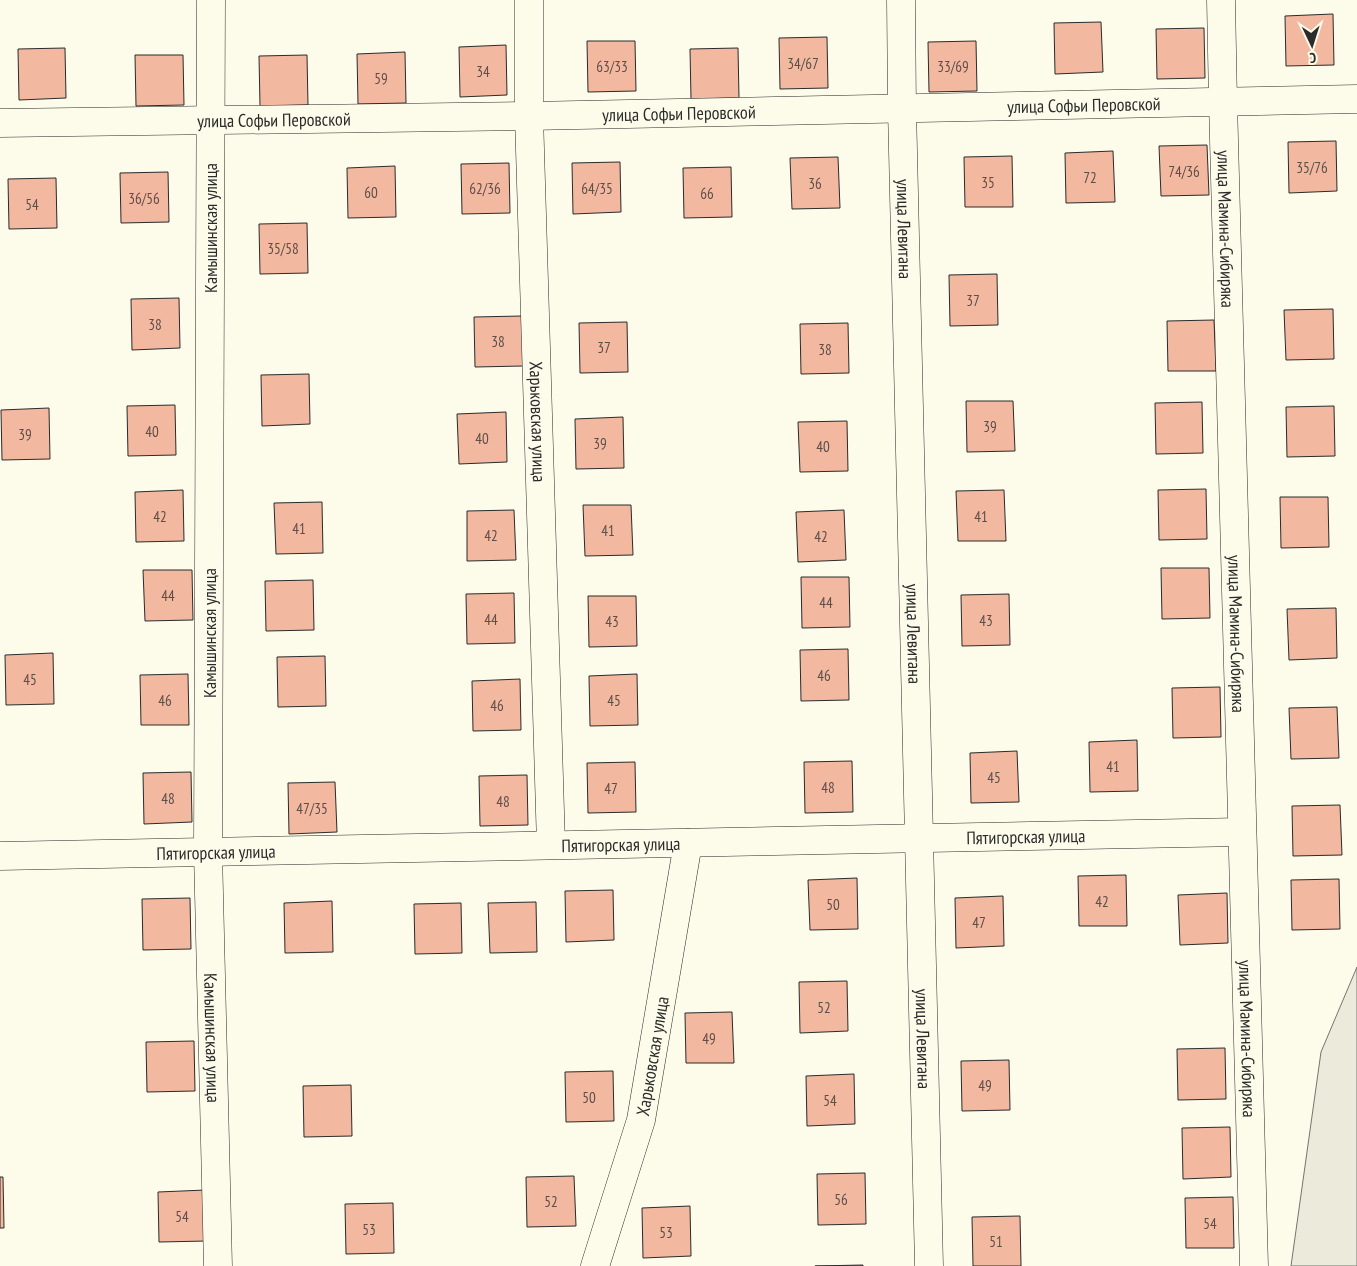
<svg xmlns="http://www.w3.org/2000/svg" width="1357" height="1266" font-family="'PT Sans Narrow',sans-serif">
<rect width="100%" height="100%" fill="#fdfbea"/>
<polygon fill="#ecebdb" stroke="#74746e" points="1357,967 1357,1266 1291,1266 1321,1052"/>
<g fill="#f2b8a0" stroke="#2b2b2b">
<polygon points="1333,14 1334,65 1286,66 1285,16"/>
<polygon points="1101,22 1103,72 1055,74 1054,23"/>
<polygon points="1204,28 1205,78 1157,79 1156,29"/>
<polygon points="827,37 828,88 780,89 779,38"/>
<polygon points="587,41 635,41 636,91 588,92"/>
<polygon points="976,41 977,91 929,92 928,42"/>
<polygon points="506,45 507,95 460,97 459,47"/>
<polygon points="65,48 66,98 19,100 18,49"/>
<polygon points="738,48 739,98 691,99 690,49"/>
<polygon points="405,52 406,103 358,104 357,54"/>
<polygon points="135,55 183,55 184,105 136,106"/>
<polygon points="307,55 308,105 260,106 259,56"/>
<polygon points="1336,141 1337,191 1289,193 1288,142"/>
<polygon points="1207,145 1209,195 1161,196 1159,146"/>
<polygon points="1113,151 1115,202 1066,203 1065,153"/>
<polygon points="1012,156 1013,207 965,207 964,157"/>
<polygon points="838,157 840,208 792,209 790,158"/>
<polygon points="620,162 621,212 573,214 572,163"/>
<polygon points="509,163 510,213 462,214 461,164"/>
<polygon points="395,166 396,217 348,218 347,168"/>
<polygon points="731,167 732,217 684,218 683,168"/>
<polygon points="168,172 169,222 121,223 120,173"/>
<polygon points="56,178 57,228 9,229 8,179"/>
<polygon points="307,223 308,273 260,274 259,224"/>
<polygon points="997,274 998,325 950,326 949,275"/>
<polygon points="179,298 180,348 132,350 131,299"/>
<polygon points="1333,309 1334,359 1286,360 1284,310"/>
<polygon points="522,316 523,366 475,367 474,317"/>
<polygon points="1214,320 1216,371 1168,371 1167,321"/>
<polygon points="627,322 628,372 580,373 579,323"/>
<polygon points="848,323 849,373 801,374 800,324"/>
<polygon points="309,374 310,424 262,426 261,375"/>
<polygon points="966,401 1013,401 1015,451 967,452"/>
<polygon points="1202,402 1203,453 1156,454 1155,403"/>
<polygon points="175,405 176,455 128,456 127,406"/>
<polygon points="1334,406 1335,456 1287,457 1286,407"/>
<polygon points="49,408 50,459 2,460 1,410"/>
<polygon points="506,412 507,462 459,464 457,414"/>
<polygon points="623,417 624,468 576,469 575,419"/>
<polygon points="847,421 848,471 800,472 798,422"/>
<polygon points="1206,489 1207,539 1159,540 1158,490"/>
<polygon points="183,490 184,541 136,542 135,492"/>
<polygon points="1004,490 1006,541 958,541 956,491"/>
<polygon points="1280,497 1328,497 1329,547 1281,548"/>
<polygon points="322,502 323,553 276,554 274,503"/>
<polygon points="583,505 631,505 633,555 585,556"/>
<polygon points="514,510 516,560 467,561 467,511"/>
<polygon points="844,510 846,560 798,562 796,512"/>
<polygon points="1161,568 1209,568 1210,618 1162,619"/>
<polygon points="143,570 192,570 193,620 145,621"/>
<polygon points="801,577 849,577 850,627 802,628"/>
<polygon points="313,580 314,630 266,631 265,581"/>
<polygon points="514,593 515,643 467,644 466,594"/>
<polygon points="1009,594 1010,645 962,646 961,595"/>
<polygon points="588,596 636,596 637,646 589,647"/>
<polygon points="1336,608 1337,658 1289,660 1287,609"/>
<polygon points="848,649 849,700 801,701 800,650"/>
<polygon points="53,653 54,704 6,705 5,655"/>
<polygon points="325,656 326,706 278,707 277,657"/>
<polygon points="188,674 189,725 141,725 140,675"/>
<polygon points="637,674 638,725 590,726 589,676"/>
<polygon points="520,679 521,730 473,731 472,681"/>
<polygon points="1220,687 1221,737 1173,738 1172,688"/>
<polygon points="1337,707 1339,758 1291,759 1289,708"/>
<polygon points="1137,740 1138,791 1090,792 1089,742"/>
<polygon points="1017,751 1019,802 971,803 970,753"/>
<polygon points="852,761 853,812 805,813 804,762"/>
<polygon points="635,762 636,812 588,813 587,763"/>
<polygon points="191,772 192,822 144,824 143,773"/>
<polygon points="527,775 528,825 480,826 479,776"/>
<polygon points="335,782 337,832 289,834 288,783"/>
<polygon points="1340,805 1342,855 1293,856 1292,806"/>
<polygon points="1126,875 1127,926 1079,926 1078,876"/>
<polygon points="857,878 858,929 810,930 808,880"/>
<polygon points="1339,879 1340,929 1292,930 1291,880"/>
<polygon points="613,890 614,940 566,942 565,891"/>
<polygon points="1227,893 1228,943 1180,945 1178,895"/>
<polygon points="1003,896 1004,946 956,948 955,898"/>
<polygon points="190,898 191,949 143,950 142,899"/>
<polygon points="332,901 333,952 285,953 284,903"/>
<polygon points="536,902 537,952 490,953 488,903"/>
<polygon points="461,903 462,953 415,954 414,904"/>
<polygon points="847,981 848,1031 800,1033 799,982"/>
<polygon points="732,1012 734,1063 686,1063 685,1013"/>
<polygon points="194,1041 195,1091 147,1092 146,1042"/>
<polygon points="1225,1048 1226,1099 1178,1100 1177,1049"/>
<polygon points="1009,1060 1010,1110 962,1111 961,1061"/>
<polygon points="613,1071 614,1121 566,1122 565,1072"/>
<polygon points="854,1074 855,1124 807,1126 806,1076"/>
<polygon points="351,1085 352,1136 304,1137 303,1086"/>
<polygon points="1230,1127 1231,1177 1183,1179 1182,1128"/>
<polygon points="865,1173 866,1224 818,1225 817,1174"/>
<polygon points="574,1176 576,1226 527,1227 526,1177"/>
<polygon points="0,1177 3,1177 4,1228 0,1228"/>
<polygon points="206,1190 207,1241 159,1242 158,1192"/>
<polygon points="1233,1197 1234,1248 1186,1248 1185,1198"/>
<polygon points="393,1203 394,1253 346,1254 345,1204"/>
<polygon points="690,1206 691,1256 643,1258 642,1208"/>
<polygon points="1020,1216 1021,1266 973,1266 972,1217"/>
<polygon points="863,1265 863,1266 815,1266"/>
</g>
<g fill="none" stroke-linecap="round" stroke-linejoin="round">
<g stroke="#2b2b2b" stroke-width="29">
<g id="street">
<path id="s1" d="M211 0 208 852 218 1266"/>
<path id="s2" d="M529 0V116L551 845"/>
<path id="s3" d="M901 0 902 108 929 1266"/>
<path id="s4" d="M1221 0 1223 102 1254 1266"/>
<path id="s5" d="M0 123 529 116 1357 99"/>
<path id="s6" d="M0 856 1242 832"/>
<path id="s7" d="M595 1266 641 1120 688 843"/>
</g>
</g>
<use href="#street" stroke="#fdfbea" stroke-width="28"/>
</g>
<g text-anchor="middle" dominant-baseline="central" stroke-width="4" stroke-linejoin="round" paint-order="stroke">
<g font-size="15" fill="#5d4e48">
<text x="803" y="63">34/67</text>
<text x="612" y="66">63/33</text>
<text x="953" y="66">33/69</text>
<text x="483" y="71">34</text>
<text x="381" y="78">59</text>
<text x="1312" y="167">35/76</text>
<text x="1184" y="171">74/36</text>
<text x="1090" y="177">72</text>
<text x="988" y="182">35</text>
<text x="815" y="183">36</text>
<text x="485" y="188">62/36</text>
<text x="597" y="188">64/35</text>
<text x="371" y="192">60</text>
<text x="707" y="193">66</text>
<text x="144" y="198">36/56</text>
<text x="32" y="204">54</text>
<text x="283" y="248">35/58</text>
<text x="973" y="300">37</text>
<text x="155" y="324">38</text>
<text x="498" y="341">38</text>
<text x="604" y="347">37</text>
<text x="825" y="349">38</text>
<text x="990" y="426">39</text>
<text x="152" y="431">40</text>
<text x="25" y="434">39</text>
<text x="482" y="438">40</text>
<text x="600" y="443">39</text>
<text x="823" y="446">40</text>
<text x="160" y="516">42</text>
<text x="981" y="516">41</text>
<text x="299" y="528">41</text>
<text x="608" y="530">41</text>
<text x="491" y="535">42</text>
<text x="821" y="536">42</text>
<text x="168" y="595">44</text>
<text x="826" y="602">44</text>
<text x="491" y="619">44</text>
<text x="986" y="620">43</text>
<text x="612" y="621">43</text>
<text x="824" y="675">46</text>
<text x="30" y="679">45</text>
<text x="165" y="700">46</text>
<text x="614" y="700">45</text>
<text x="497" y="705">46</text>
<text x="1113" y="766">41</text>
<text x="994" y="777">45</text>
<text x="828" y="787">48</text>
<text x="611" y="788">47</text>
<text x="168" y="798">48</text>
<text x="503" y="801">48</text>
<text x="312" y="808">47/35</text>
<text x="1102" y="901">42</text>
<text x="833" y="904">50</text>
<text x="979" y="922">47</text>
<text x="824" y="1007">52</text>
<text x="709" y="1038">49</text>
<text x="985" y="1085">49</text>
<text x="589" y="1097">50</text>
<text x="830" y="1100">54</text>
<text x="841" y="1199">56</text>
<text x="551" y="1201">52</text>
<text x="182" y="1216">54</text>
<text x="1210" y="1223">54</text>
<text x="369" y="1229">53</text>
<text x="666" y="1232">53</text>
<text x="996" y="1241">51</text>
</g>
<g font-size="18" fill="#2b2b2b" stroke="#fdfbea">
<text stroke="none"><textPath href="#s5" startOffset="1084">улица Софьи Перовской</textPath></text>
<text stroke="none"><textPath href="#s5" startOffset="679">улица Софьи Перовской</textPath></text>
<text stroke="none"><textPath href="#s5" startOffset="274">улица Софьи Перовской</textPath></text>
<text transform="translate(210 228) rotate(-90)">Камышинская улица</text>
<text stroke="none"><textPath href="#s3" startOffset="229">улица Левитана</textPath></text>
<text stroke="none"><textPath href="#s4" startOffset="229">улица Мамина-Сибиряка</textPath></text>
<text stroke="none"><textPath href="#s2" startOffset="422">Харьковская улица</textPath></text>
<text transform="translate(209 633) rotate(-90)">Камышинская улица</text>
<text stroke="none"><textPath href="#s3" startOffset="634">улица Левитана</textPath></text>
<text stroke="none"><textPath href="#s4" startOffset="634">улица Мамина-Сибиряка</textPath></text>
<text stroke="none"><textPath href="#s6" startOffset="1026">Пятигорская улица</textPath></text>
<text stroke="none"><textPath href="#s6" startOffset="621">Пятигорская улица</textPath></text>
<text stroke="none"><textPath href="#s6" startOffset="216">Пятигорская улица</textPath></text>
<text stroke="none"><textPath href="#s1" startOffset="1038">Камышинская улица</textPath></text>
<text stroke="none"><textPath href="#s3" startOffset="1039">улица Левитана</textPath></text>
<text stroke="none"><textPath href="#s4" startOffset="1039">улица Мамина-Сибиряка</textPath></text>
<text stroke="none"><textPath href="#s7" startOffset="218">Харьковская улица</textPath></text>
</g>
</g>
<g transform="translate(1312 45) rotate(176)" stroke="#fdfbea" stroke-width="4" paint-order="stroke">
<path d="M0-4L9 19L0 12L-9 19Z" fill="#2b2b2b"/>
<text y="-8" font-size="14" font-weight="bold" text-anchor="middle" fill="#2b2b2b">С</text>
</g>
</svg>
